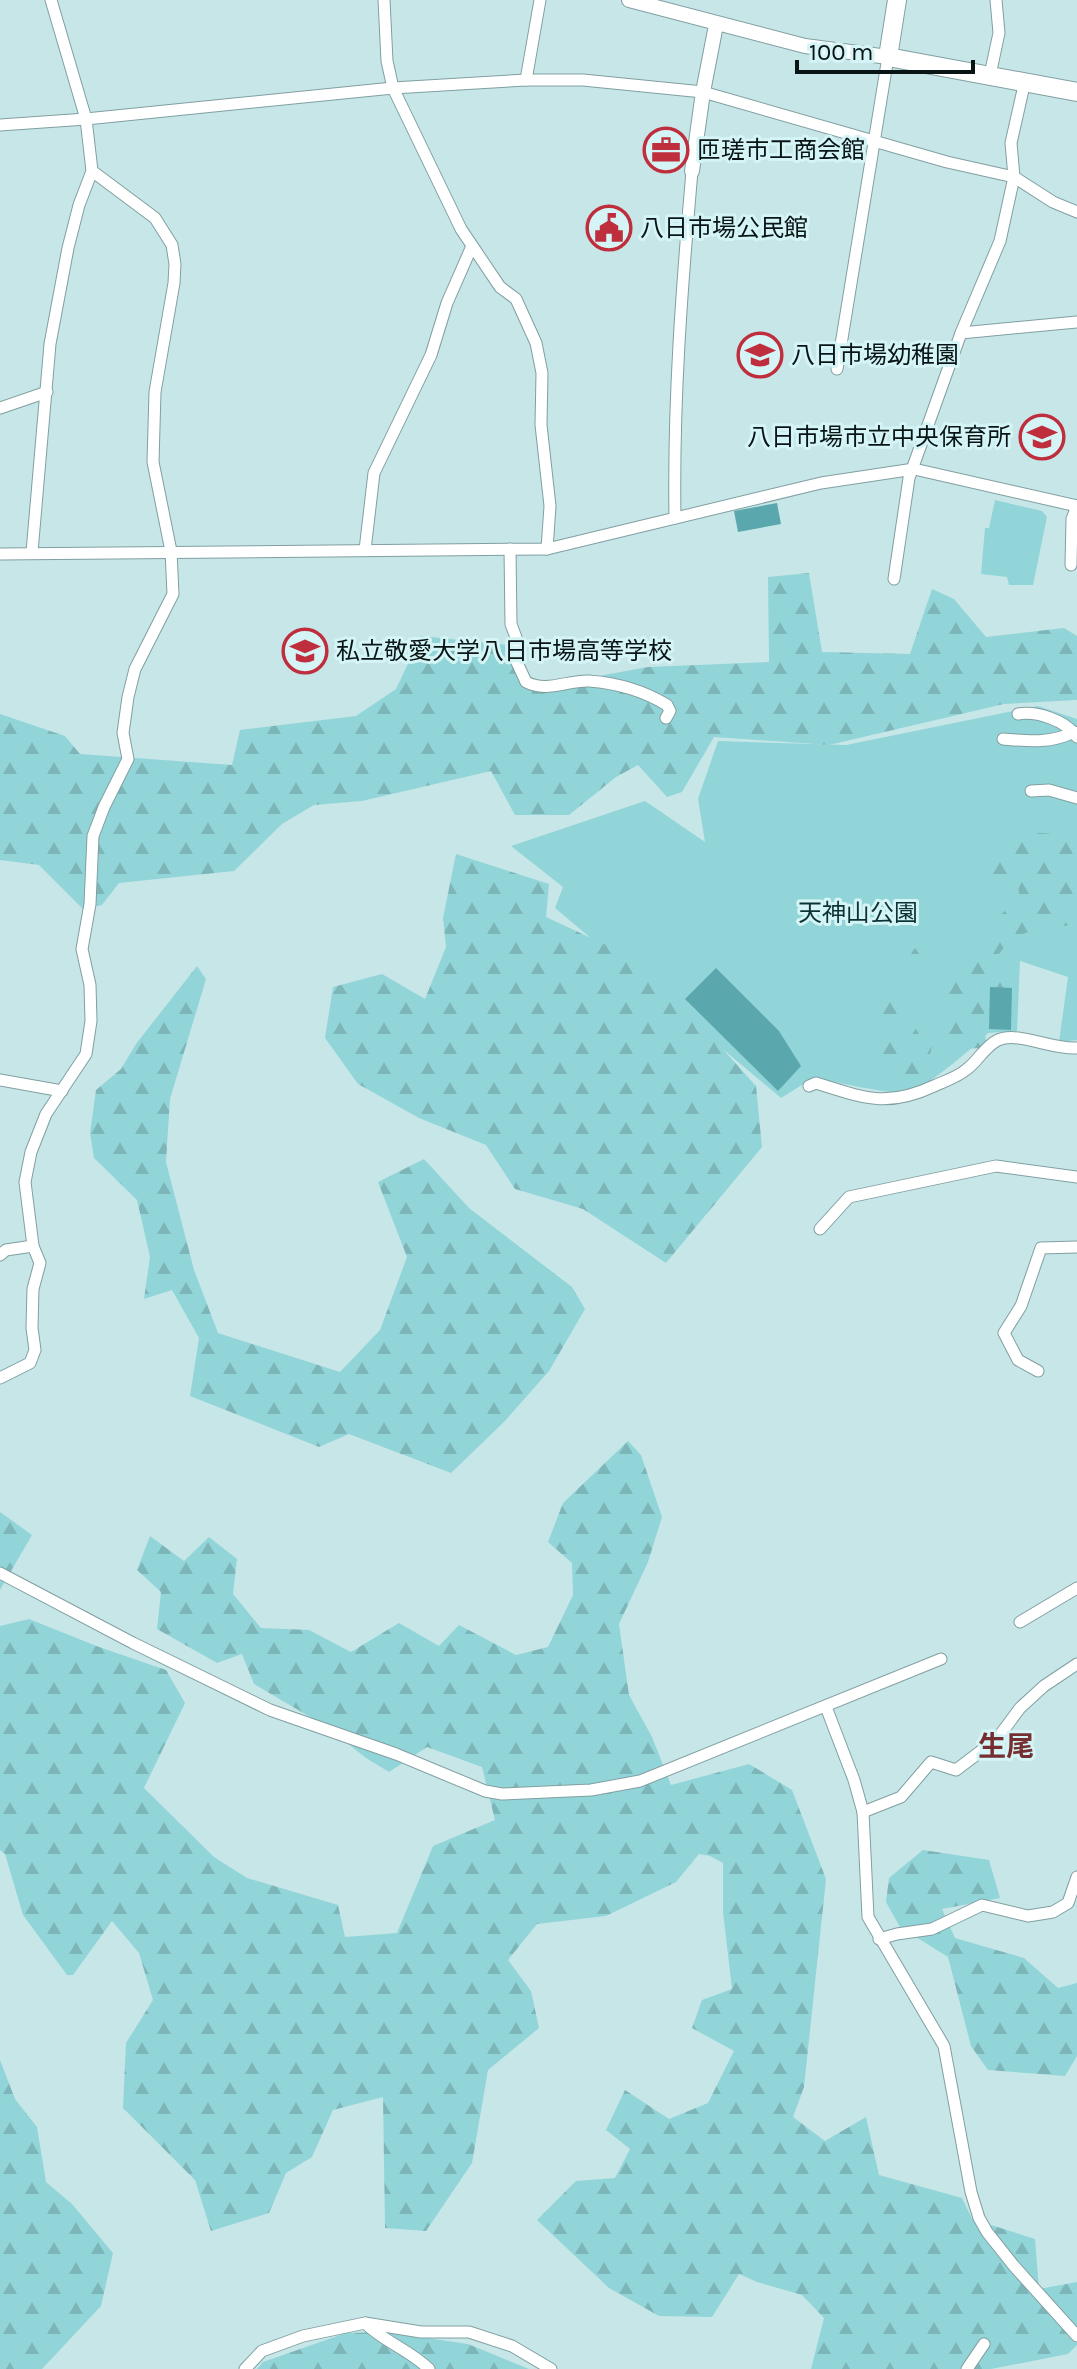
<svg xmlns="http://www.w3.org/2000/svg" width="1077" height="2369" font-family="Karla,'Noto Sans JP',sans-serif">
<defs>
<pattern id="forest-firs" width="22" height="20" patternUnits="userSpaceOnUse" patternTransform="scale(2)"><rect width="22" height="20" fill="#92d5d9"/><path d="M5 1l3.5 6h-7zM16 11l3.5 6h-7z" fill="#7db6b9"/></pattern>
</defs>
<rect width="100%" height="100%" fill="#c7e6e8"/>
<g fill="#92d5d9">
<polygon points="995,500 1042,511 1047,517 1033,585 1009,585 1007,577 981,574 985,528 989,528"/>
<path d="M1038 706 1077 719V1040L1059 1042 1068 977 1020 961 1017 1031 988 1033C974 1047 925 1089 907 1093 893 1095 831 1081 813 1078L781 1098 555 908 563 887 511 846 645 801 705 842 698 799 718 741 846 745Z"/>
</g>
<g fill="url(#forest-firs)">
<polygon points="809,573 822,652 910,654 932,589 954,599 986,637 1064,628 1077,636 1077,700 1004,704 829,745 714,737 682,792 667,797 638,765 616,777 569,815 515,815 491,771 362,801 314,805 282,824 234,871 119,883 102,905 83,909 39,865 0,860 0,714 65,736 80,754 232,765 240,730 356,716 396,689 421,636 518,646 527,689 648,667 769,662 768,577"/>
<path d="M1026 832 1056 834 1077 839V925L1075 923C1045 934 1021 923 999 954L1001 968 1014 978 996 995 983 1015 986 1041 980 1048 964 1049 949 1044 938 1023 952 976 965 955 990 932 997 917 1020 900 1018 885 1006 883 999 888 990 885 988 862 1002 847Z"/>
<polygon points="456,854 549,884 546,917 619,951 720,1046 756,1086 762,1147 666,1263 583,1209 515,1189 486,1145 419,1118 358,1084 325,1038 333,987 382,974 425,999 446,947 443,918"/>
<path d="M922 947 926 951 923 1013 925 1018 930 1019C938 1038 927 1056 928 1074L920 1083 915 1075 890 1079 880 1067 871 1062 881 1033 884 1016 878 1011 881 998 891 1000 904 1020 897 1038 907 1042 917 1027 913 1016 906 1011 903 1001 921 995 916 972 909 967V957L914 949Z"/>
<polygon points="197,966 206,979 170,1099 166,1162 194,1270 218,1333 340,1372 380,1330 407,1257 378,1182 424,1159 469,1208 572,1287 585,1309 549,1371 504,1422 451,1473 349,1434 319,1447 190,1396 199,1338 172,1290 144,1299 150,1257 137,1200 94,1158 90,1133 96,1090 121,1069 136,1044"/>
<polygon points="628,1441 641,1455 662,1517 648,1562 619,1624 629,1695 652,1737 671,1785 749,1764 792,1790 826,1879 804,2087 793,2117 825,2141 866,2117 879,2175 962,2198 972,2219 1035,2239 1039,2289 1077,2282 1077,2345 1068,2354 991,2369 811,2369 824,2318 802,2295 757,2282 739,2274 712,2317 659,2316 609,2288 537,2220 576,2181 615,2178 630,2149 606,2130 625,2090 669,2119 708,2103 734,2051 692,2028 702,2000 732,1989 723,1912 723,1863 710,1856 699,1854 676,1882 606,1916 537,1924 508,1960 531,1991 539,2028 488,2070 472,2163 426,2231 385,2228 383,2097 333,2110 312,2157 286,2173 269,2213 211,2231 195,2180 123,2108 126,2043 153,2000 139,1953 112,1921 73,1975 67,1975 23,1915 5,1854 0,1850 0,1626 29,1619 99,1647 166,1670 185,1703 144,1788 214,1857 247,1878 338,1905 345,1937 397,1933 433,1846 495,1820 482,1767 427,1747 389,1772 366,1758 327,1727 254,1684 242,1654 217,1663 157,1629 161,1592 137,1570 150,1536 184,1561 209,1537 237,1559 233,1594 261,1628 309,1630 351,1652 399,1623 439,1646 459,1625 516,1655 548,1647 573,1595 572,1563 548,1542 563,1503"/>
<polygon points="0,1512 32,1535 0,1590"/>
<polygon points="923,1850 989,1860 1000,1898 942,1909 955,1938 1024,1958 1058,1988 1077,1983 1077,2056 1065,2076 988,2070 971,2046 948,1957 900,1927 886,1902 889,1878"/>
<polygon points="0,2060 15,2099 37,2127 46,2182 72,2204 113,2253 101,2306 42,2369 0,2369"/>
<polygon points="386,2332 468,2344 529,2369 257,2369 263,2362 346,2333"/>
</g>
<g fill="#5aa8ad">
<polygon points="777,503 781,524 738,532 734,511"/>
<polygon points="716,968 779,1031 801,1066 778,1091 685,999"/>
<polygon points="990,987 1012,988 1011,1030 989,1029"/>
</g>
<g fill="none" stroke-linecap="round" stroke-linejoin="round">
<g stroke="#819fa1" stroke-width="13">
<g id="minor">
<polyline points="384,0 387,61 393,88 461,229 500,287 516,299 536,343 542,373 541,425 550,506 547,549"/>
<polyline points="990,75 999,33 996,0"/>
<polyline points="526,80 540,0"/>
<polyline points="0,125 86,119 393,88 526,80 583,80 703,92 947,162 1014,177 1053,202 1077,212"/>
<polyline points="961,333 1077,322"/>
<polyline points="837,369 888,57"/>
<polyline points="0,408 47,392"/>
<path d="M675 518C673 401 682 286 692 171"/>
<path d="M510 549 511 624 519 646 514 656 526 682C547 693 567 680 589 681 616 683 644 691 667 705L670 711 666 718"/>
<polyline points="365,550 374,473 431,355 447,303 472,246"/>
<polyline points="32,552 50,344 68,248 79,205 92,171 86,119 51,0"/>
<polyline points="0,554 547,549 821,483 914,469 1077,506"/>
<polyline points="1071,565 1072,519 1077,506"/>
<polyline points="894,579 909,478 961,333 1000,241 1014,177 1011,143 1025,81"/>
<path d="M1018 714C1037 711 1065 720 1077 737"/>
<path d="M1003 739C1028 741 1050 744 1074 732"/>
<polyline points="1031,791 1049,790 1077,798"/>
<polyline points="0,1080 62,1091"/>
<path d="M809 1086 816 1083C864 1098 887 1108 934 1086 945 1081 958 1077 967 1069 978 1061 985 1046 998 1040 1018 1031 1053 1050 1077 1048"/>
<polyline points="820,1229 849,1197 996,1166 1077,1177"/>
<polyline points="0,1255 6,1250 33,1246"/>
<polyline points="1038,1371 1018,1360 1004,1333 1021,1306 1041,1248 1077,1247"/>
<polyline points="0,1378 30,1363 35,1350 32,1328 33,1289 40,1263 33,1246 25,1182 31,1152 46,1114 86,1054 91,1021 90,985 82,949 90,904 93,836 104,807 128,759 123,733 128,697 135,669 173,594 171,551 153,462 155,392 174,283 175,264 172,245 155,218 92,171"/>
<polyline points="0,1573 133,1643 270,1710 396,1754 485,1791 502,1794 591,1790 640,1781 941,1659"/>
<polyline points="1020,1622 1077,1588"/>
<polyline points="826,1707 854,1780 863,1812 868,1917 944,2046 971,2192 979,2218 987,2232 1014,2266 1077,2336"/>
<polyline points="863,1812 901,1797 931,1762 956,1770 997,1739 1020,1708 1044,1686 1077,1664"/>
<polyline points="879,1939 897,1934 932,1929 982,1905 1028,1916 1053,1912 1068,1903 1077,1877"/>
<path d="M365 2323C384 2342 410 2350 429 2369"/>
<polyline points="245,2369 262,2351 303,2336 365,2323 421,2332 469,2332 512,2346 551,2369"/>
<polyline points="967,2369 984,2344"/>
</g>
</g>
<g stroke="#819fa1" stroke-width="16">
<g id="tertiary">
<polyline points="629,0 805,46 888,57"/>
<polyline points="692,171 703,92 716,25"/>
</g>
</g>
<g stroke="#819fa1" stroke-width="20">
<polyline id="primary" points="897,0 888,57 1077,92"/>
</g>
<use href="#minor" stroke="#fff" stroke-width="11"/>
<use href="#tertiary" stroke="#fff" stroke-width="14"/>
<use href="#primary" stroke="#fff" stroke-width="18"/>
</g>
<defs>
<g id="office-ring" transform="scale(2.3)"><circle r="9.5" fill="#d4f4f5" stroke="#bf2e3d" stroke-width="1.5"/><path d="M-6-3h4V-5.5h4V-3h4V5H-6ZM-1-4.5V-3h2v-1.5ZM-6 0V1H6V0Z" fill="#bf2e3d"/></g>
<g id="civic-ring" transform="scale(2.3)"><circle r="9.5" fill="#d4f4f5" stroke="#bf2e3d" stroke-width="1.5"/><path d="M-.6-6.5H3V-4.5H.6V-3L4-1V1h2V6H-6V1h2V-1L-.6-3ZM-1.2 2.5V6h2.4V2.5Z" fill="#bf2e3d"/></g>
<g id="school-ring" transform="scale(2.3)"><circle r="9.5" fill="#d4f4f5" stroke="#bf2e3d" stroke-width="1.5"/><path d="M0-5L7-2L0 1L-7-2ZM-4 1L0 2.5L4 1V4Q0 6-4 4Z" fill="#bf2e3d"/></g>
</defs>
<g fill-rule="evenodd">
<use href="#office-ring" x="666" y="150"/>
<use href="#civic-ring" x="609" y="228"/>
<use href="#school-ring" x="760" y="355"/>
<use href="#school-ring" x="1042" y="437"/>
<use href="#school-ring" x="305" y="651"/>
</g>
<g text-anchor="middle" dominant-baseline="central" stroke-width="6" stroke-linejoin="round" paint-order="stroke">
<g font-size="24" fill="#091415" stroke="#d4f4f5" text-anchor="start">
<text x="697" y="150">匝瑳市工商会館</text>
<text x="640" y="228">八日市場公民館</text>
<text x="791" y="355">八日市場幼稚園</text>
<text x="1011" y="437" text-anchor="end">八日市場市立中央保育所</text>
<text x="336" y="651">私立敬愛大学八日市場高等学校</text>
</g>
<g font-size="24" fill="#0b3235" stroke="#d4f4f5">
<text x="858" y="913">天神山公園</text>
</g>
<g font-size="28" font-weight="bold" fill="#762f31" stroke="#d4f4f5">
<text x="1006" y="1746">生尾</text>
</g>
</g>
<path d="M797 60v12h176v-12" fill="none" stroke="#091415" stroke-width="4"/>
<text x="809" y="60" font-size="24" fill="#091415" stroke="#d4f4f5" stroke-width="6" paint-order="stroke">100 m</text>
</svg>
